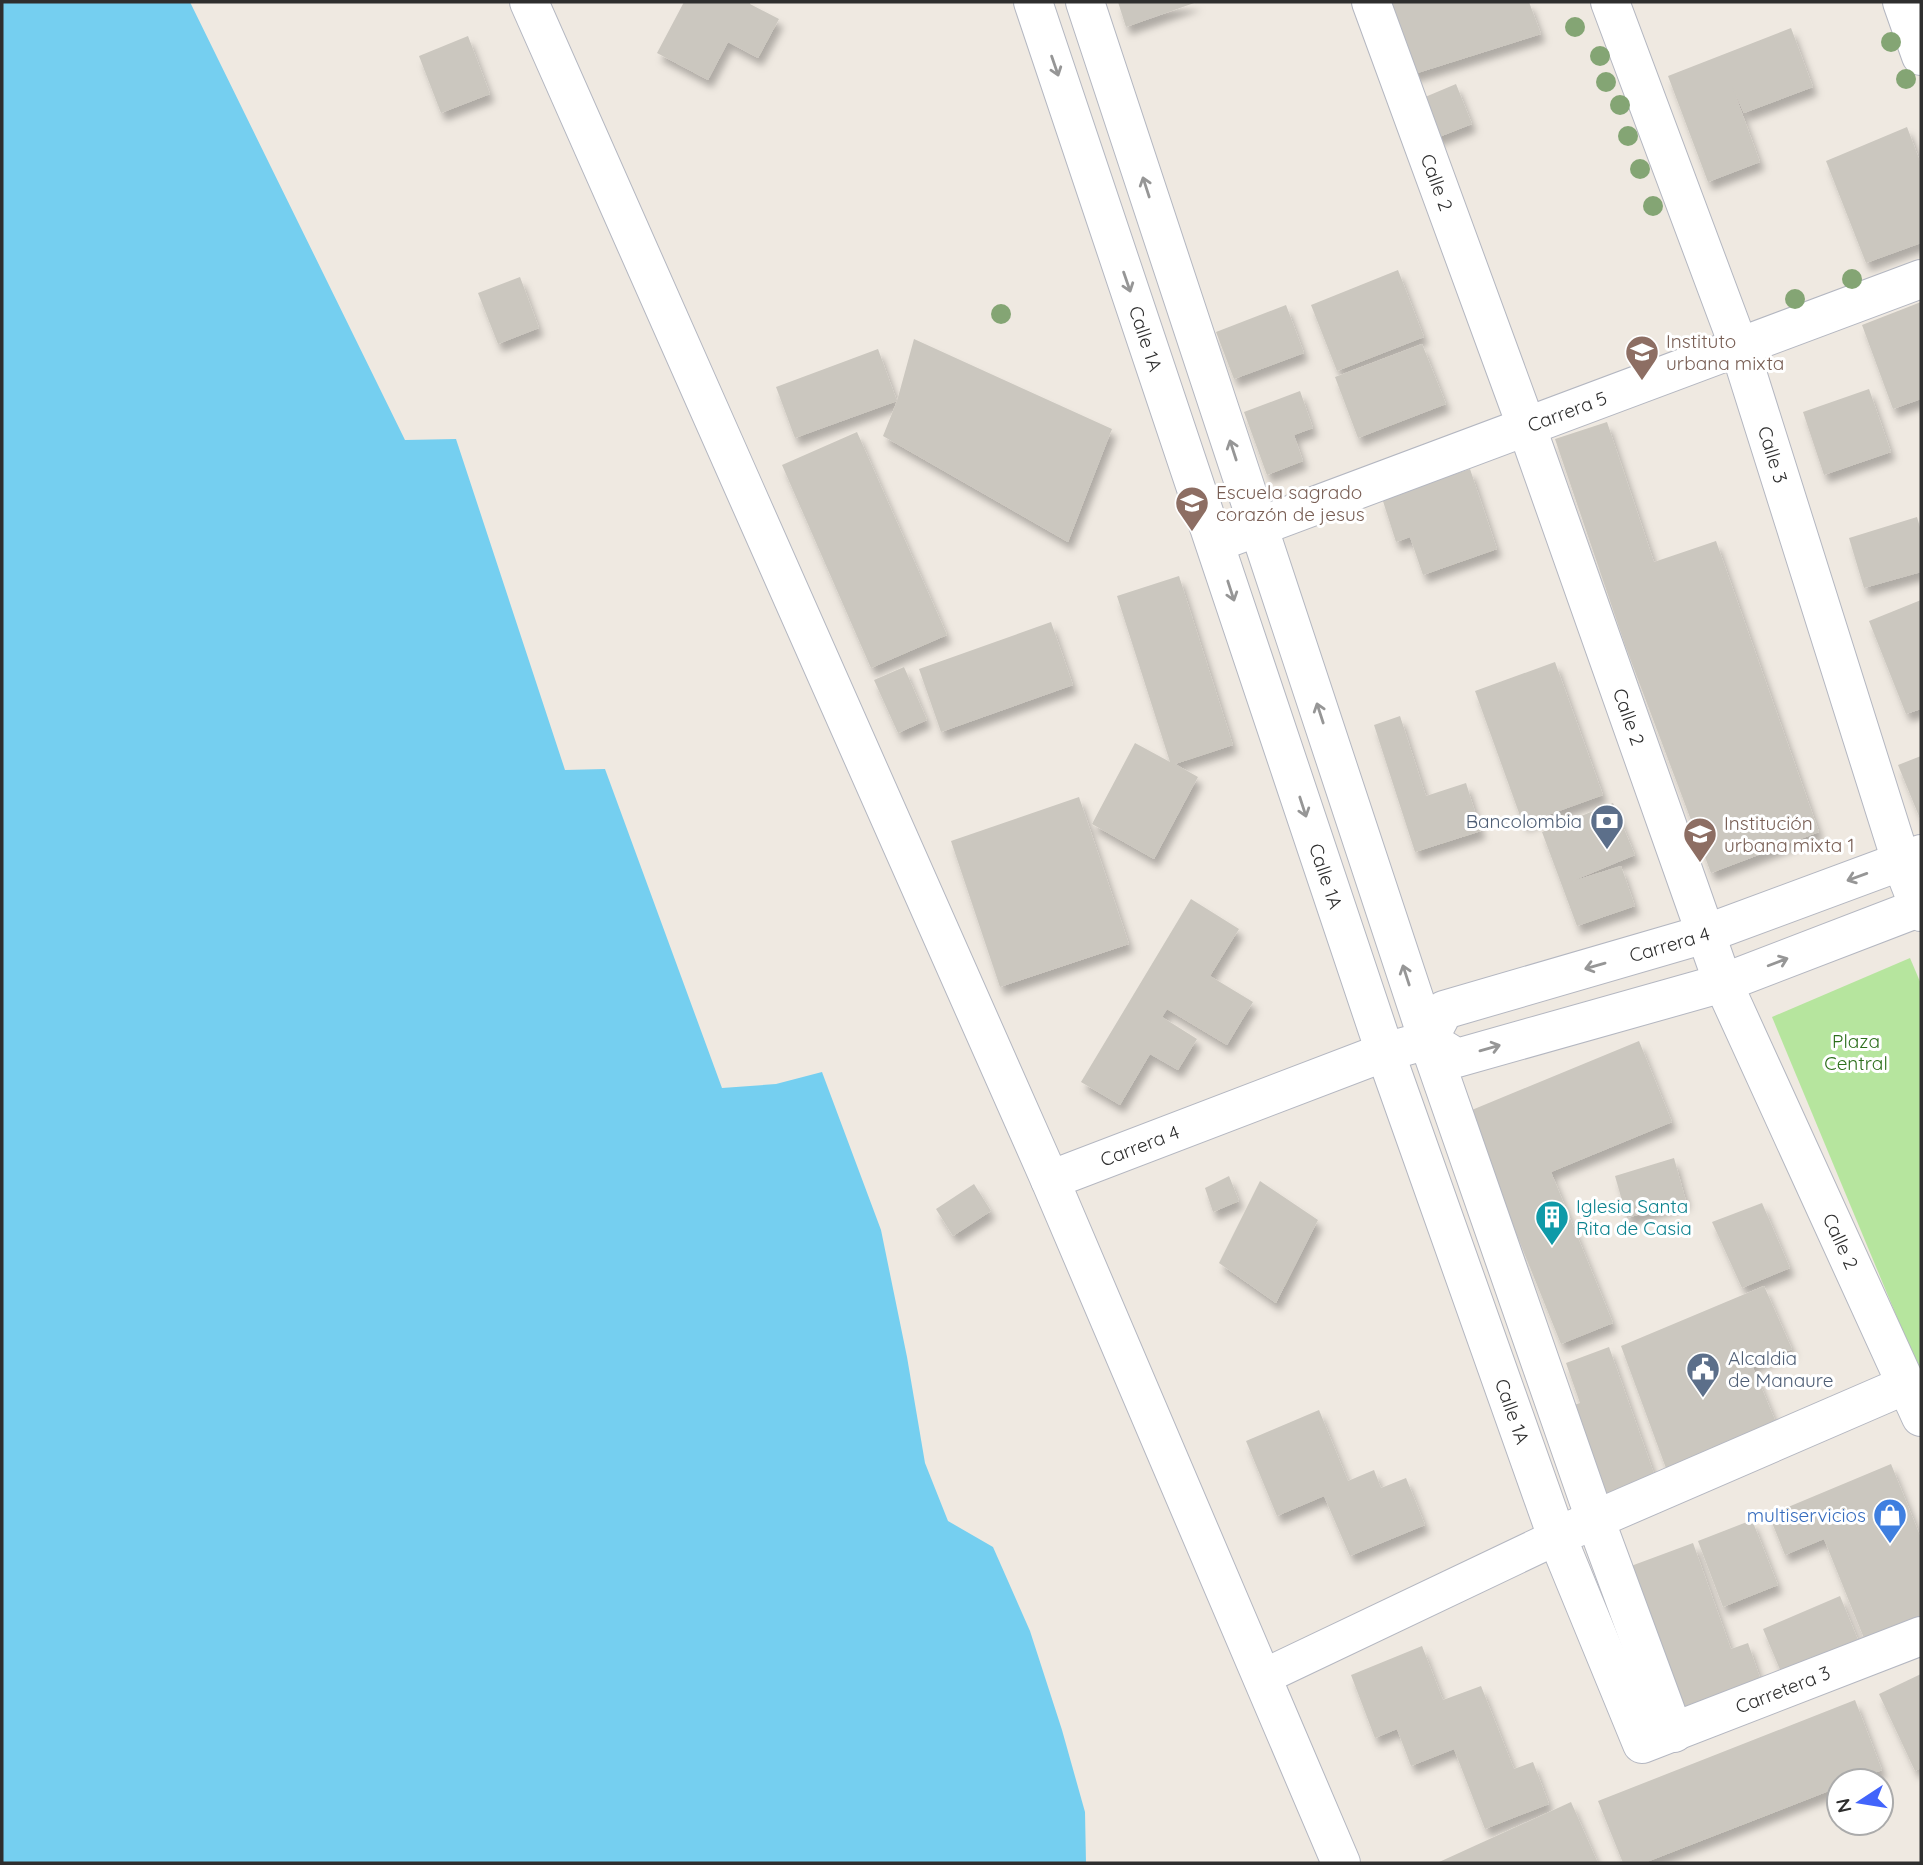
<svg xmlns="http://www.w3.org/2000/svg" width="1923" height="1865" font-family="Quicksand,sans-serif">
<defs>
<filter id="shadow"><feDropShadow dx="4.5" dy="8" stdDeviation="3.5" flood-color="#0004"/></filter>
</defs>
<rect width="100%" height="100%" fill="#efe9e1"/>
<polygon fill="#b6e59e" points="1910,958 1921,984 1921,1375 1772,1017"/>
<polygon fill="#75cff0" points="2,2 190,2 405,440 456,439 565,770 605,769 722,1088 776,1084 822,1072 881,1230 907,1357 925,1463 948,1521 993,1547 1030,1631 1062,1730 1085,1812 1086,1863 2,1863"/>
<g fill="#cbc7bf" filter="url(#shadow)">
<polygon points="684,2 750,2 750,4 779,19 758,58 728,42 708,80 657,53"/>
<polygon points="1118,2 1197,2 1126,27"/>
<polygon points="1384,2 1529,2 1541,34 1411,75"/>
<polygon points="1791,28 1813,87 1744,113 1732,86 1760,162 1708,182 1668,76"/>
<polygon points="468,36 490,94 441,113 419,56"/>
<polygon points="1456,84 1472,124 1434,139 1418,100"/>
<polygon points="1907,127 1921,164 1921,243 1866,263 1826,161"/>
<polygon points="1398,270 1424,337 1337,371 1311,305"/>
<polygon points="520,277 539,328 498,344 478,293"/>
<polygon points="1921,302 1921,399 1893,409 1862,325"/>
<polygon points="1286,305 1304,353 1234,379 1216,332"/>
<polygon points="914,339 1112,429 1068,542 883,436 897,401"/>
<polygon points="1422,344 1446,404 1358,438 1335,377"/>
<polygon points="878,349 897,401 795,438 776,387"/>
<polygon points="1869,389 1891,452 1824,475 1803,412"/>
<polygon points="1300,391 1313,428 1294,435 1303,461 1267,475 1244,412"/>
<polygon points="1607,422 1654,562 1716,541 1819,832 1711,873 1625,645 1555,439"/>
<polygon points="857,432 947,635 871,668 782,465"/>
<polygon points="1470,469 1497,549 1423,575 1410,537 1396,542 1382,498"/>
<polygon points="1917,517 1921,531 1921,572 1864,588 1849,538"/>
<polygon points="1179,576 1233,745 1175,764 1198,777 1154,859 1092,824 1135,743 1170,762 1117,596"/>
<polygon points="1921,600 1921,709 1906,714 1869,621"/>
<polygon points="1051,622 1073,685 941,732 919,669"/>
<polygon points="1555,662 1603,795 1523,824 1475,691"/>
<polygon points="904,667 927,720 898,733 874,680"/>
<polygon points="1400,716 1426,796 1466,783 1481,831 1415,852 1374,725"/>
<polygon points="1921,756 1921,821 1898,765"/>
<polygon points="1079,797 1129,944 1000,987 951,841"/>
<polygon points="1613,803 1635,855 1570,882 1621,866 1635,906 1577,926 1542,832"/>
<polygon points="1191,899 1239,929 1210,976 1253,1002 1227,1045 1167,1009 1162,1017 1197,1039 1178,1070 1150,1054 1120,1105 1081,1082"/>
<polygon points="1639,1041 1672,1122 1551,1172 1613,1323 1561,1344 1467,1112"/>
<polygon points="1674,1158 1686,1201 1627,1218 1615,1176"/>
<polygon points="1229,1176 1239,1201 1213,1212 1205,1188"/>
<polygon points="1260,1181 1318,1220 1276,1303 1219,1263"/>
<polygon points="974,1184 991,1211 953,1236 936,1209"/>
<polygon points="1762,1203 1790,1268 1742,1288 1712,1222"/>
<polygon points="1764,1286 1792,1349 1752,1365 1780,1432 1670,1479 1621,1346"/>
<polygon points="1609,1347 1656,1479 1598,1500 1565,1408 1580,1403 1566,1363"/>
<polygon points="1319,1410 1348,1481 1374,1470 1381,1488 1406,1478 1425,1525 1350,1556 1324,1496 1277,1516 1246,1441"/>
<polygon points="1891,1464 1921,1538 1921,1632 1870,1653 1824,1539 1785,1555 1769,1515"/>
<polygon points="1752,1520 1778,1585 1723,1607 1698,1541"/>
<polygon points="1693,1543 1731,1649 1748,1643 1765,1692 1685,1721 1631,1566"/>
<polygon points="1840,1596 1863,1652 1786,1684 1763,1629"/>
<polygon points="1422,1646 1443,1700 1481,1686 1514,1769 1533,1762 1549,1804 1485,1829 1454,1749 1411,1766 1397,1729 1375,1738 1351,1675"/>
<polygon points="1921,1674 1921,1768 1915,1771 1879,1694"/>
<polygon points="1855,1700 1882,1770 1855,1781 1839,1781 1839,1787 1644,1863 1623,1863 1598,1801"/>
<polygon points="1571,1802 1598,1863 1437,1863"/>
</g>
<g fill="none" stroke-linecap="round" stroke-linejoin="round">
<g stroke="#b4b7c1" stroke-width="37">
<polyline id="pedestrian" points="1261,1678 1557,1537"/>
</g>
<g stroke="#b4b7c1" stroke-width="40">
<g id="minor">
<polyline points="529,2 1050,1180 1341,1863"/>
<path id="s1" d="M1371 2 1527 428 1723 983 1921 1417"/>
<path id="s2" d="M1610 2 1739 347 1901 861 1921 912"/>
<polyline points="1902,2 1921,56"/>
<path id="s3" d="M1215 543 1921 279"/>
<polyline points="1428,1040 1595,1519 1674,1733"/>
<path id="s4" d="M1050 1180 1385 1052 1557 1537 1642 1744 1921 1636"/>
<polyline points="1571,1530 1908,1384"/>
</g>
</g>
<g stroke="#b4b7c1" stroke-width="40">
<g id="tertiary">
<path id="s5" d="M1033 2 1385 1052 1428 1040 1444 1010 1705 934 1921 854"/>
<polyline points="1085,2 1428,1040"/>
<polyline points="1428,1040 1457,1058 1723,983 1921,907"/>
</g>
</g>
<use href="#pedestrian" stroke="#fff" stroke-width="35"/>
<use href="#minor" stroke="#fff" stroke-width="38"/>
<use href="#tertiary" stroke="#fff" stroke-width="38"/>
</g>
<g fill="#84a574">
<circle cx="1575" cy="27" r="10"/>
<circle cx="1891" cy="42" r="10"/>
<circle cx="1600" cy="56" r="10"/>
<circle cx="1906" cy="79" r="10"/>
<circle cx="1606" cy="82" r="10"/>
<circle cx="1620" cy="105" r="10"/>
<circle cx="1628" cy="136" r="10"/>
<circle cx="1640" cy="169" r="10"/>
<circle cx="1653" cy="206" r="10"/>
<circle cx="1852" cy="279" r="10"/>
<circle cx="1795" cy="299" r="10"/>
<circle cx="1001" cy="314" r="10"/>
</g>
<defs><path id="oneway-shaft" d="M-6 0H5M1.5-3L5.5 0L1.5 3" fill="none" stroke-width="1.6" stroke-linecap="round" stroke-linejoin="round" transform="scale(1.75)"/></defs>
<g stroke="#969696">
<use href="#oneway-shaft" transform="translate(1055 66) rotate(71)"/>
<use href="#oneway-shaft" transform="translate(1146 187) rotate(-108)"/>
<use href="#oneway-shaft" transform="translate(1127 282) rotate(71)"/>
<use href="#oneway-shaft" transform="translate(1233 450) rotate(-108)"/>
<use href="#oneway-shaft" transform="translate(1231 591) rotate(72)"/>
<use href="#oneway-shaft" transform="translate(1320 713) rotate(-108)"/>
<use href="#oneway-shaft" transform="translate(1303 807) rotate(72)"/>
<use href="#oneway-shaft" transform="translate(1857 877) rotate(160)"/>
<use href="#oneway-shaft" transform="translate(1778 962) rotate(-21)"/>
<use href="#oneway-shaft" transform="translate(1595 966) rotate(164)"/>
<use href="#oneway-shaft" transform="translate(1406 975) rotate(-108)"/>
<use href="#oneway-shaft" transform="translate(1490 1048) rotate(-16)"/>
</g>
<defs>
<g id="school-pin" transform="scale(1.75)"><path d="M0 17L-7.5 6A9.5 9.5 0 1 1 7.5 6Z" fill="#8d6e63" stroke="#fff"/><path d="M0-5L7-2L0 1L-7-2ZM-4 1L0 2.5L4 1V4Q0 6-4 4Z" fill="#fff"/></g>
<g id="bank-pin" transform="scale(1.75)"><path d="M0 17L-7.5 6A9.5 9.5 0 1 1 7.5 6Z" fill="#5c6f8a" stroke="#fff"/><path d="M-6-4H6V4H-6ZM0-2.3a2.3 2.3 0 1 0 0 4.6a2.3 2.3 0 1 0 0-4.6Z" fill="#fff"/></g>
<g id="building-pin" transform="scale(1.75)"><path d="M0 17L-7.5 6A9.5 9.5 0 1 1 7.5 6Z" fill="#0f9aa8" stroke="#fff"/><path d="M-4-6H4V6H1V3H-1V6H-4ZM-2.5-4.3h1.7v1.8h-1.7ZM.8-4.3h1.7v1.8H.8ZM-2.5-1h1.7V.8h-1.7ZM.8-1h1.7V.8H.8Z" fill="#fff"/></g>
<g id="civic-pin" transform="scale(1.75)"><path d="M0 17L-7.5 6A9.5 9.5 0 1 1 7.5 6Z" fill="#5c6f8a" stroke="#fff"/><path d="M-.6-6.5H3V-4.5H.6V-3L4-1V1h2V6H-6V1h2V-1L-.6-3ZM-1.2 2.5V6h2.4V2.5Z" fill="#fff"/></g>
<g id="shop-pin" transform="scale(1.75)"><path d="M0 17L-7.5 6A9.5 9.5 0 1 1 7.5 6Z" fill="#3f7fe0" stroke="#fff"/><path d="M-5-2.5h2.3a2.7 3.5 0 0 1 5.4 0H5L5.5 6h-11ZM-1.5-2.5h3a1.5 2.3 0 0 0-3 0Z" fill="#fff"/></g>
</defs>
<g fill-rule="evenodd">
<use href="#school-pin" x="1642" y="352"/>
<use href="#school-pin" x="1192" y="503"/>
<use href="#bank-pin" x="1607" y="821"/>
<use href="#school-pin" x="1700" y="834"/>
<use href="#building-pin" x="1552" y="1217"/>
<use href="#civic-pin" x="1703" y="1369"/>
<use href="#shop-pin" x="1890" y="1515"/>
</g>
<g text-anchor="middle" dominant-baseline="central" stroke-width="6" stroke-linejoin="round" paint-order="stroke">
<g font-size="19" fill="#2e2e2e" stroke="#fff">
<text stroke="none"><textPath href="#s1" startOffset="192">Calle 2</textPath></text>
<text stroke="none"><textPath href="#s5" startOffset="355">Calle 1A</textPath></text>
<text stroke="none"><textPath href="#s3" startOffset="376">Carrera 5</textPath></text>
<text stroke="none"><textPath href="#s2" startOffset="481">Calle 3</textPath></text>
<text stroke="none"><textPath href="#s1" startOffset="760">Calle 2</textPath></text>
<text stroke="none"><textPath href="#s5" startOffset="922">Calle 1A</textPath></text>
<text stroke="none"><textPath href="#s5" startOffset="1421">Carrera 4</textPath></text>
<text stroke="none"><textPath href="#s4" startOffset="96">Carrera 4</textPath></text>
<text stroke="none"><textPath href="#s1" startOffset="1326">Calle 2</textPath></text>
<text stroke="none"><textPath href="#s4" startOffset="740">Calle 1A</textPath></text>
<text stroke="none"><textPath href="#s4" startOffset="1248">Carretera 3</textPath></text>
</g>
<g font-size="19" fill="#785e54" stroke="#fff" text-anchor="start">
<text x="1666" y="341">Instituto<tspan x="1666" dy="22">urbana mixta</tspan></text>
<text x="1216" y="492">Escuela sagrado<tspan x="1216" dy="22">corazón de jesus</tspan></text>
<text x="1724" y="823">Institución<tspan x="1724" dy="22">urbana mixta 1</tspan></text>
</g>
<g font-size="19" fill="#4e5e75" stroke="#fff" text-anchor="end">
<text x="1582" y="821">Bancolombia</text>
<text x="1728" y="1358" text-anchor="start">Alcaldia<tspan x="1728" dy="22">de Manaure</tspan></text>
</g>
<g font-size="19" fill="#2c6e1b" stroke="#fff">
<text x="1856" y="1041">Plaza<tspan x="1856" dy="22">Central</tspan></text>
</g>
<g font-size="19" fill="#0d838f" stroke="#fff" text-anchor="start">
<text x="1576" y="1206">Iglesia Santa<tspan x="1576" dy="22">Rita de Casia</tspan></text>
</g>
<g font-size="19" fill="#366cbe" stroke="#fff" text-anchor="end">
<text x="1866" y="1515">multiservicios</text>
</g>
</g>
<rect width="1923" height="1865" fill="none" stroke="#2e2e2e" stroke-width="7"/>
<g transform="translate(1860 1802) rotate(258)"><circle r="33" fill="#ffffff" stroke="#ababab" stroke-width="2"/>
<path d="M0-5L12 26L0 18L-12 26Z" fill="#4264fb"/>
<text y="-10" font-size="19" font-weight="bold" text-anchor="middle" fill="#2e2e2e">N</text>
</g>
</svg>
